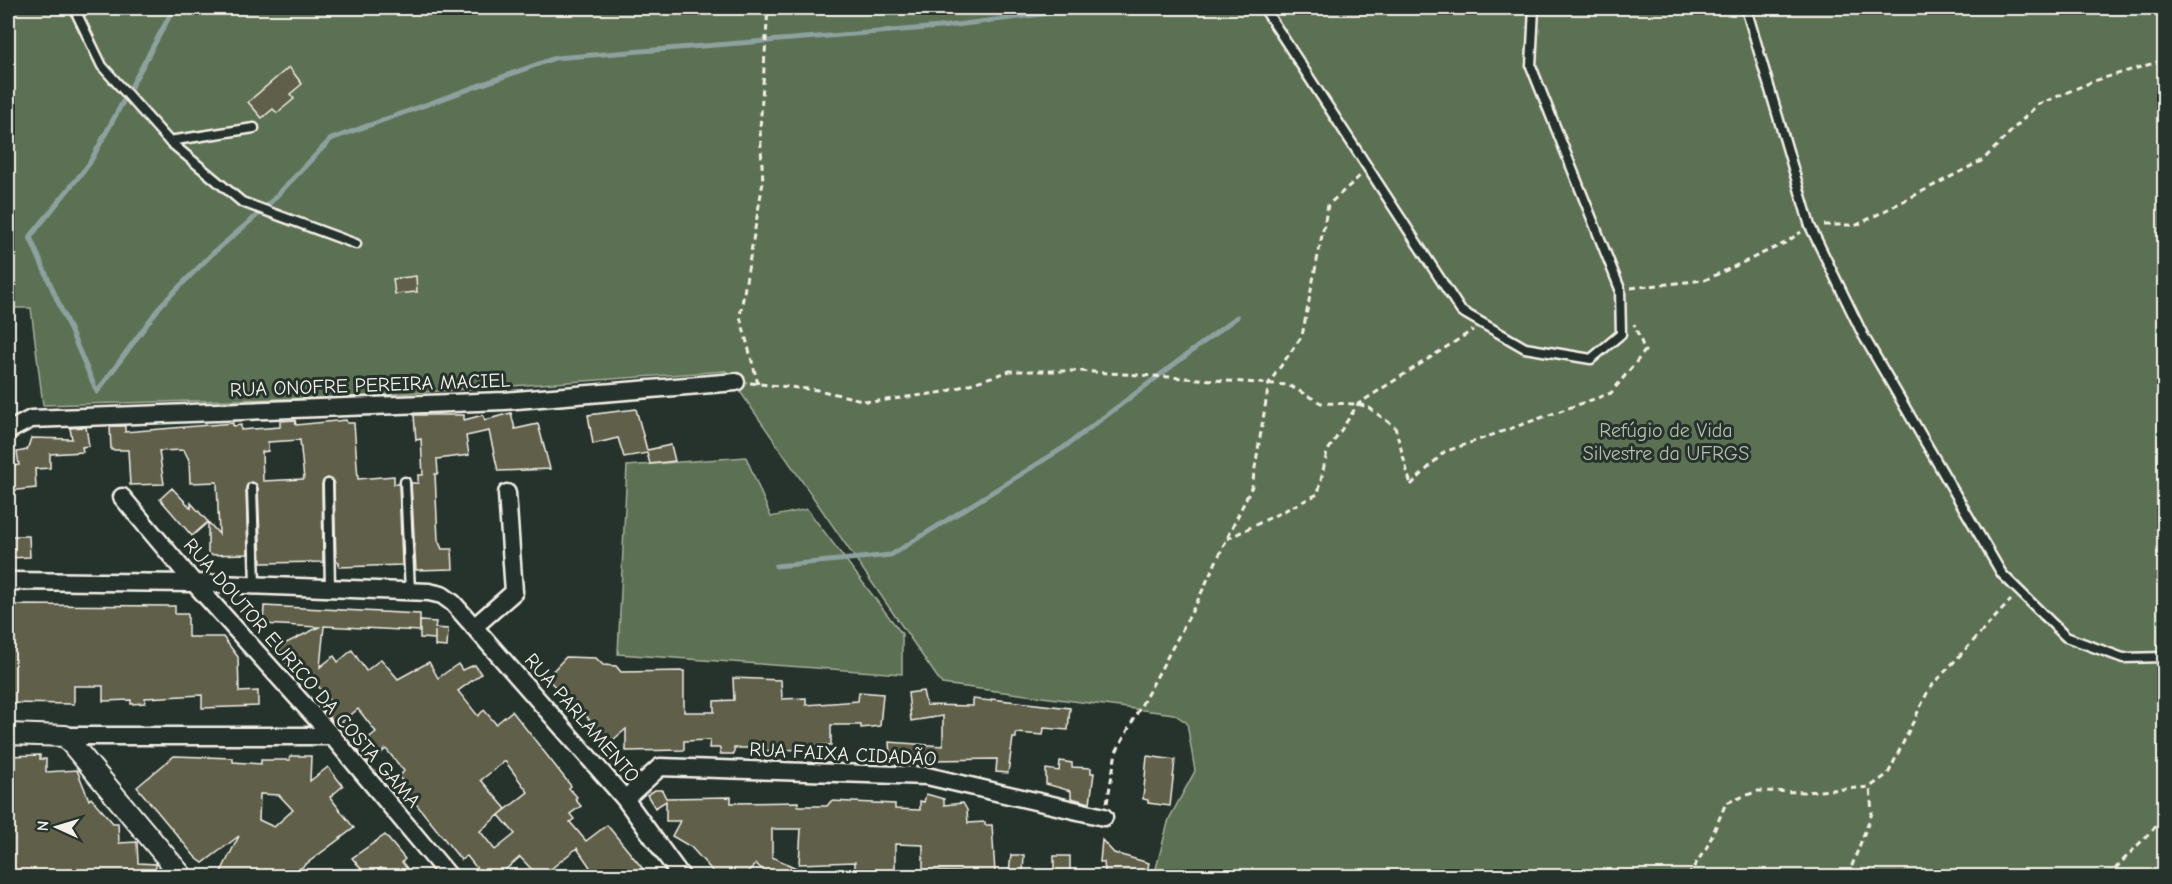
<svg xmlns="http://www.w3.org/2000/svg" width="2172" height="884" font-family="'Comic Neue',sans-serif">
<rect width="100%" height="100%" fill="#26332d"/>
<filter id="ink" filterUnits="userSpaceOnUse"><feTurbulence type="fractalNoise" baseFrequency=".0167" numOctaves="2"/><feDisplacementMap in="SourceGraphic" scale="12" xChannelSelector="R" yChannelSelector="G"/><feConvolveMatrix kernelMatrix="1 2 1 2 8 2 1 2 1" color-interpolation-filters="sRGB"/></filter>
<g filter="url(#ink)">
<g fill="#5c6f52" stroke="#a8b09d" stroke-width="1.5">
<polygon points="8,8 2164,8 2164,876 1154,876 1169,819 1195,771 1187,723 1174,714 942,684 726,371 352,397 43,405 31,308 8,308"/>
<polygon points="746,457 771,517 807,509 902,634 902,674 618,654 627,466"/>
</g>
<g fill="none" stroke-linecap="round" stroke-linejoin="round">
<g stroke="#8da19f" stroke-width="5">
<polyline points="174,8 89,164 30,237 97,392 161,305 212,254 263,210 331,139 555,58 940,27 1090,8"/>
<polyline points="776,566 891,555 1063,448 1237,317"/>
</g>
</g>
<g fill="#605e4a" stroke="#f4f1e8" stroke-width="1.5" fill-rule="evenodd">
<polygon points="289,67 302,84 290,94 294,99 277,113 273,109 262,118 248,102"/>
<polygon points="416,276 417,292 395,294 393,279"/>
<polygon points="636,409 647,450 671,445 675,461 650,464 647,453 624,457 618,438 593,444 588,415"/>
<polygon points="511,413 515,429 538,424 550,469 498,471 489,431 466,436 469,455 437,459 438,474 435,474 438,540 442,549 452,549 453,569 416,570 411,483 418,483 418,475 423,475 421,439 416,440 414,415 464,415 464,420 483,415 485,420"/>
<path d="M295 420 296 425 346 420 347 423H354L358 479 394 476V484H399L402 565 339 567V562H336L334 484 328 478 322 484 323 562 261 563 258 488 252 482 246 488 248 554 208 555V522L192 536 160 499 172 488 191 508V503L219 534 217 482 190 483 189 460 184 450 159 451 164 484 130 485 128 450H111L110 426H125V432L233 423V426L241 425V430L280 427V421ZM300 440 304 479 263 481 262 452 268 451V442Z"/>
<polygon points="86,427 89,446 82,447 83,452 50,454 50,468 35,469 36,488 8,491 8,466 19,465 17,452 27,450 31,438 72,439 70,428"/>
<polygon points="8,536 29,536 30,557 8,558"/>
<polygon points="8,605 175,606 175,614 188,614 188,637 223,637 238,657 239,692 258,691 258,706 202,708 202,695 145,698 145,703 131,704 131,700 103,701 103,686 74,686 74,704 8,703"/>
<path d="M264 606 420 614V631L324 626 320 667 334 656 338 662 352 650 366 671 381 659 398 679 429 662 438 678 458 664 462 670 475 665 481 674 458 691 478 716 484 710 496 724 512 711 571 786 569 788 577 797 575 799 581 806 570 814 574 819 570 822 586 841 607 825 643 869 634 876H596L577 848 542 876H538L520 857 498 876H483L467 856 461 860 401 785 404 783 399 777 404 771 386 749 369 763 356 748 376 732 358 709 337 726 321 707 329 700 298 660 288 666 278 647 319 627 263 624ZM505 761 528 792 499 815 515 834 495 850 480 831 506 809 481 780Z"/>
<polygon points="420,621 436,622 435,628 448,629 447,647 435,646 435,631 435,639 420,638"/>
<polygon points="566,657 596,658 603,665 616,666 621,672 684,671 684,712 714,712 714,701 734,700 733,678 781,680 782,699 806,698 806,705 858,701 859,692 883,694 880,726 861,728 861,725 831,725 831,745 807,745 808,749 759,751 759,748 734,748 734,754 720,754 720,748 709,748 710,740 684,741 684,750 626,751 626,729 608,744 584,713 546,678"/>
<polygon points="923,691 926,705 973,706 973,699 991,701 991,699 1070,708 1068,730 1044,728 1043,735 1016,733 1016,738 1013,738 1008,773 996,772 997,759 931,760 909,759 910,755 890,756 889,742 943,746 943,716 911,721 908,693"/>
<polygon points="40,755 40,759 46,759 46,772 77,770 89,800 91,798 113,823 118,823 119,843 137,842 138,863 156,864 156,876 8,876 8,756"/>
<path d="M174 756 233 758V762L261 764V760H290V756H311L310 781 328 767 343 786 330 797 354 828 290 876H219L239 836 203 863 196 858 137 787ZM260 794 279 795 293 810 274 827 259 820Z"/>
<polygon points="1147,756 1175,760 1170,806 1148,803 1148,800 1143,799"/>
<polygon points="1060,761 1072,763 1072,767 1091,768 1091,773 1094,773 1090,803 1071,798 1071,791 1046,784 1046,769 1059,771"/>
<polygon points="655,790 662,790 666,798 731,797 731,803 798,802 798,806 827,806 831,801 895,804 895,809 920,810 920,801 924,802 926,794 944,799 944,805 963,803 967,810 968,823 985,822 985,825 992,825 995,873 923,871 923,845 895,844 895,876 855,876 855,862 799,864 801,829 772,829 772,857 814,876 770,876 756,864 743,876 717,876 691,847 672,836 680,821 666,821 666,801 655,808 647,795"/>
<polygon points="385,835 405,859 402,862 413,876 387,876 381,868 367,876 352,858"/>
<polygon points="1102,840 1114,853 1149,863 1146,876 1122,876 1105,872 1104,862 1100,862"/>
<polygon points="1011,855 1024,855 1023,874 1009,873"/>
<rect x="1054" y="856" width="16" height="19"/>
</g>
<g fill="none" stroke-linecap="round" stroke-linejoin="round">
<g stroke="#f4f1e8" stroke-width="13">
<g id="service">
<polyline points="74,8 102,66 169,141 242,202 356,244"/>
<polyline points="1264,8 1461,311 1525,348 1591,359 1621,334 1620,289 1531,66 1534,8"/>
<polyline points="1746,8 1810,226 1863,335 2002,574 2066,637 2123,658 2164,657"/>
<polyline points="169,141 254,128"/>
<polyline points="405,482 410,591"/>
<polyline points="328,484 330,588"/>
<polyline points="252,488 255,585"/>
</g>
</g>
<g stroke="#f4f1e8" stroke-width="21">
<g id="minor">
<polyline points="8,431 31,419 504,401 736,382"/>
<polyline points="122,497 194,583 332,736 449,876"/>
<polyline points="8,581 194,583 429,592 442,595 453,603 625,799 681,876"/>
<polyline points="474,627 514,592 507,493"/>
<polyline points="65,736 332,736"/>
<polyline points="625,799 660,767 927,776 1104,817"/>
</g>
</g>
<g stroke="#f4f1e8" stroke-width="24">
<polyline id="tertiary" points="8,734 65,736 182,876"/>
</g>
<g stroke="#f4f1e8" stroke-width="3" stroke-dasharray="6 4.5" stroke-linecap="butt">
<polyline points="1824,225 1857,225 1983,160 2037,105 2094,81 2164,60"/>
<polyline points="1631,288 1705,280 1785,243 1801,232"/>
<polyline points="750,383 818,390 871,402 945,392 1010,371 1079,371 1288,385 1321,403 1358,404 1368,407 1395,427 1411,485"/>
<polyline points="758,384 740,316 763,182 760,129 768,8"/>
<polyline points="1411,485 1444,452 1611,393 1645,351 1634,324"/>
<polyline points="1227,539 1318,494 1327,452 1358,404 1473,330"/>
<polyline points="1107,803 1116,752 1197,602 1252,486 1269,383 1302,336 1328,205 1360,176"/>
<polyline points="1200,868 1217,876"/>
<polyline points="1688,876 1708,845 1726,803 1758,791 1806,792 1870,787 1888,774 1929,689 2011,600"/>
<polyline points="1848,876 1872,813 1870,787"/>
<polyline points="2108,876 2162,820 2164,802"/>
</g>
<use href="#service" stroke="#26332d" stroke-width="8"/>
<use href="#minor" stroke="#26332d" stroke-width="16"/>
<use href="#tertiary" stroke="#26332d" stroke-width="20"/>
</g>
</g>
<g text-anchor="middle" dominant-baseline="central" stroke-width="6" stroke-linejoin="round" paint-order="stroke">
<g font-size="20" fill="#f4f1e8" stroke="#26332d">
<text transform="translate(370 385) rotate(-2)">RUA ONOFRE PEREIRA MACIEL</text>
<text transform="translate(302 673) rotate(49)">RUA DOUTOR EURICO DA COSTA GAMA</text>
<text transform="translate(582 718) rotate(49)">RUA PARLAMENTO</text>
<text transform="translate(843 754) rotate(3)">RUA FAIXA CIDADÃO</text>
</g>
<g font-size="20" fill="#b7bdac" stroke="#26332d">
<text x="1666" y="430">Refúgio de Vida<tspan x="1666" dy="23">Silvestre da UFRGS</tspan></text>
</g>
</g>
<rect width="2172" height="884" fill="none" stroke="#26332d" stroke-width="30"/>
<rect x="15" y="15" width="2142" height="854" fill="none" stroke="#f4f1e8" stroke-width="2" filter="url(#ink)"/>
<g transform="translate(57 827) rotate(274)" stroke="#26332d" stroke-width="4.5" paint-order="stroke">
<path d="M0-4.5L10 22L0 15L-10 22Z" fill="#f4f1e8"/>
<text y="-9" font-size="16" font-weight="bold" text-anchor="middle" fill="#f4f1e8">N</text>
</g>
</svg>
